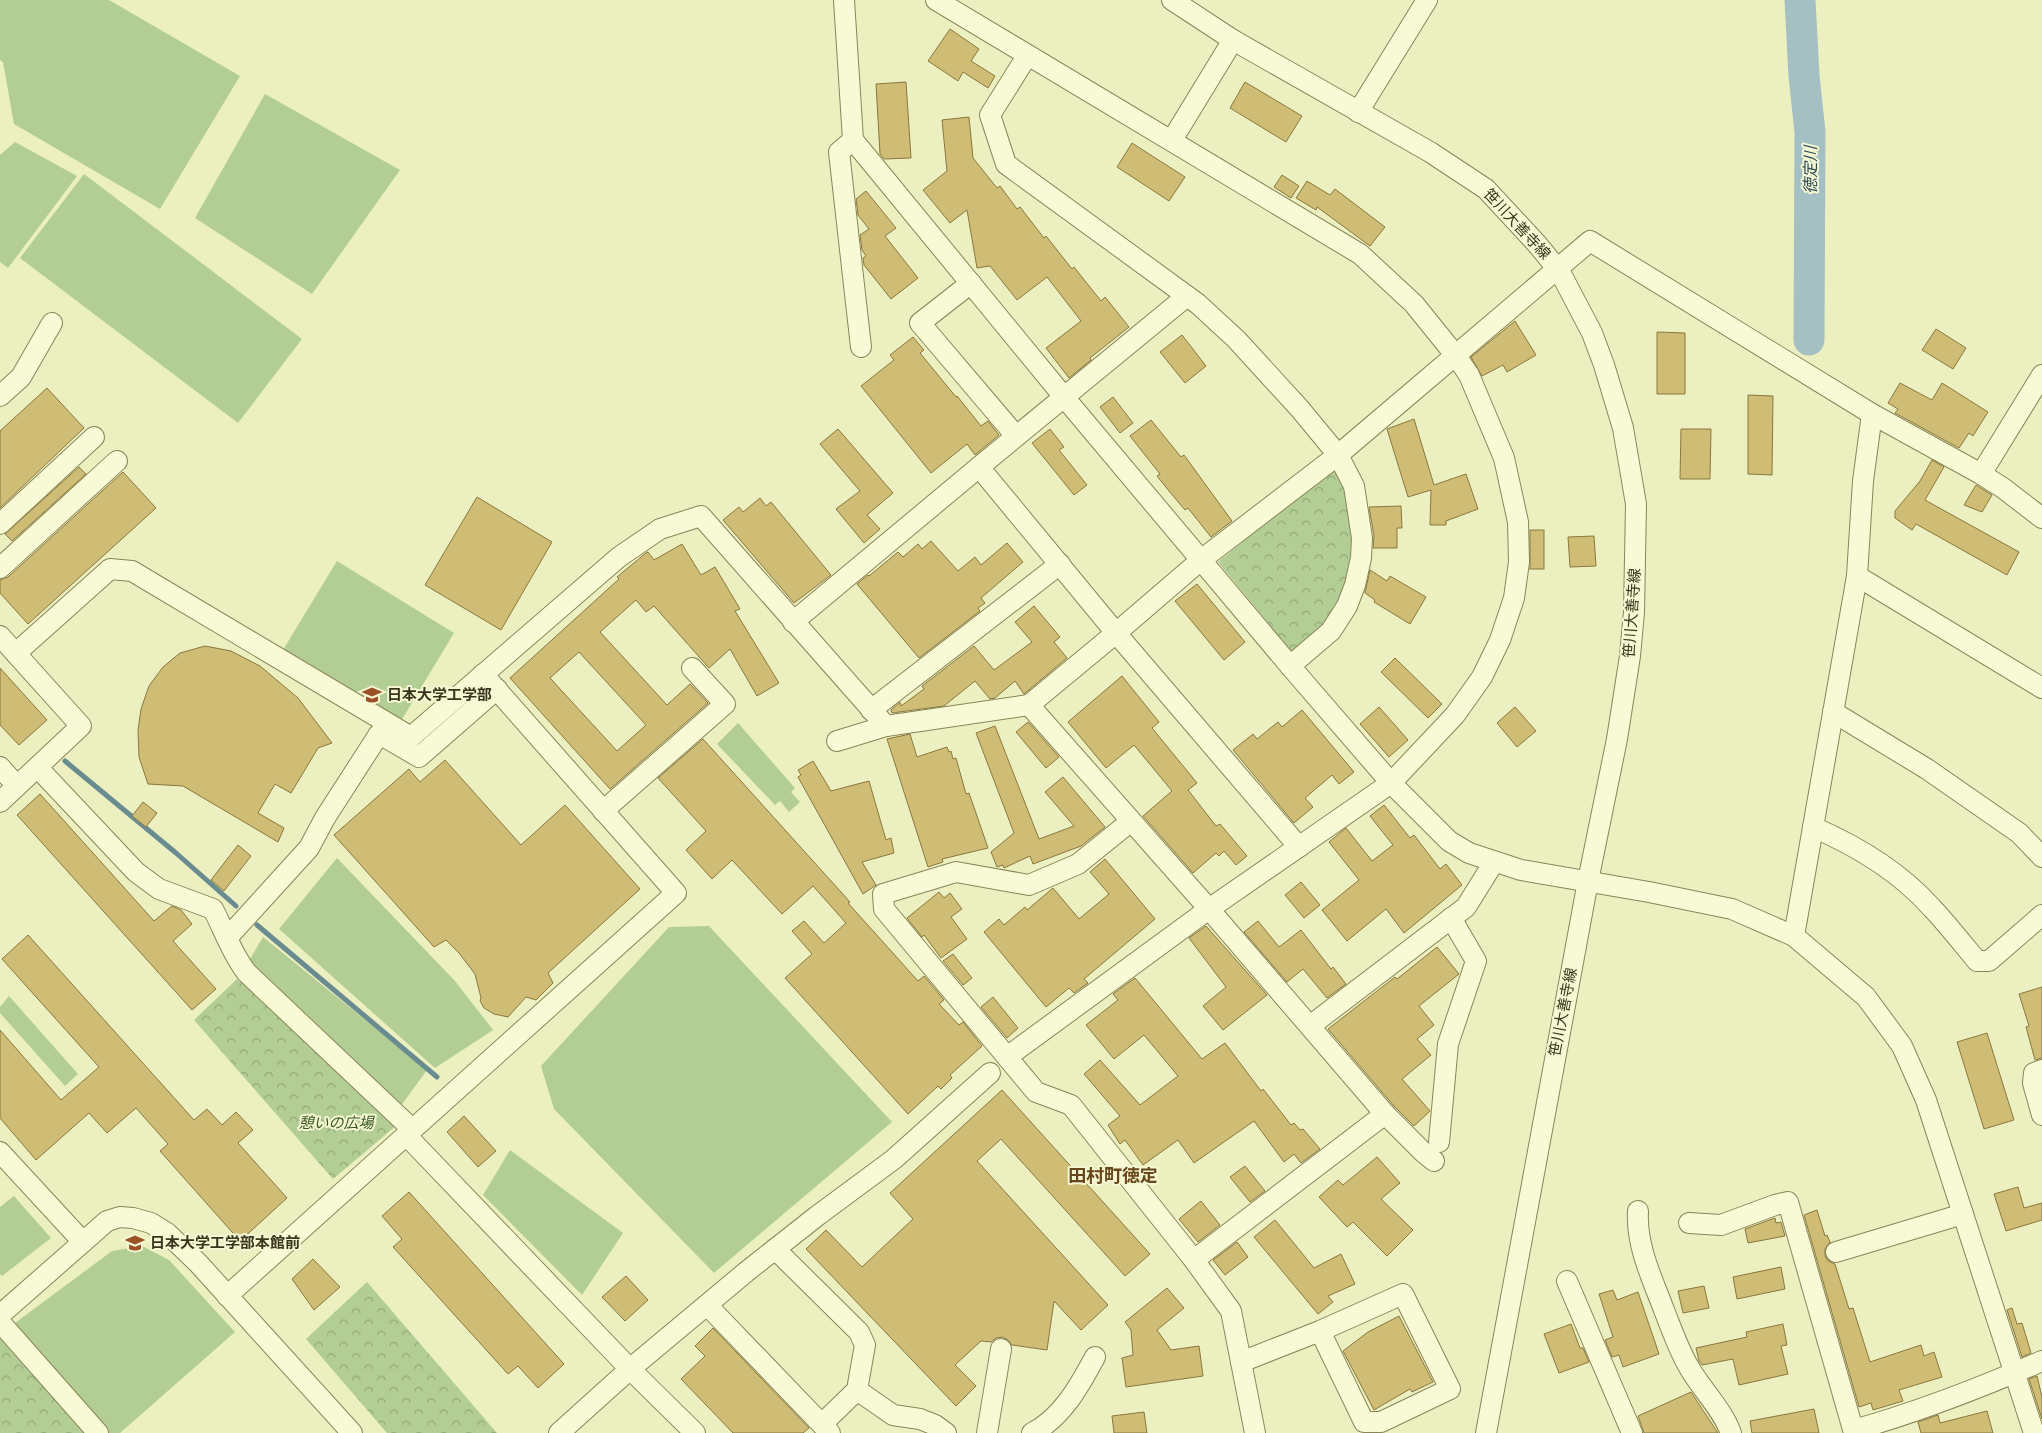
<svg xmlns="http://www.w3.org/2000/svg" width="2042" height="1433" font-family="'Crimson Pro','Noto Sans JP',serif">
<defs>
<pattern id="forest-crowns" width="20" height="18" patternUnits="userSpaceOnUse" patternTransform="scale(1.25)"><rect width="20" height="18" fill="#b2ce95"/><path d="M2 6a3 3 0 1 1 6 0M12 15a3 3 0 1 1 6 0" fill="none" stroke="#92a879"/></pattern>
</defs>
<rect width="100%" height="100%" fill="#ecf0c1"/>
<g fill="#b2ce95">
<polygon points="0,0 109,0 240,76 160,209 14,124 3,62 0,60"/>
<polygon points="265,94 400,170 312,294 195,218"/>
<polygon points="15,142 77,176 8,268 0,262 0,155"/>
<polygon points="84,174 302,339 238,423 20,258"/>
<polygon points="337,561 454,633 401,721 283,650"/>
<polygon points="738,723 795,788 791,792 800,802 789,812 780,801 775,805 717,744"/>
<polygon points="337,858 455,981 493,1030 435,1068 279,929"/>
<polygon points="709,926 892,1122 714,1273 554,1109 541,1066 669,927"/>
<polygon points="263,937 427,1070 400,1107 247,964"/>
<polygon points="9,996 78,1074 65,1086 0,1013 0,1007"/>
<polygon points="510,1150 623,1233 582,1295 483,1195"/>
<polygon points="14,1196 51,1238 2,1276 0,1274 0,1207"/>
<polygon points="142,1246 169,1260 235,1332 120,1433 105,1433 11,1326 112,1251"/>
</g>
<g fill="url(#forest-crowns)">
<polygon points="1335,467 1349,497 1355,543 1344,601 1321,633 1292,652 1218,562"/>
<polygon points="237,979 397,1125 333,1179 194,1020"/>
<polygon points="367,1282 497,1433 387,1433 306,1339"/>
<polygon points="0,1329 92,1433 0,1433"/>
</g>
<g fill="none" stroke-linecap="round" stroke-linejoin="round">
<g stroke="#6a8c90" stroke-width="5">
<polyline points="65,761 176,853 236,906"/>
<polyline points="257,925 437,1077"/>
</g>
<polyline stroke="#a4c0c2" stroke-width="31" points="1800,0 1804,76 1810,132 1809,340"/>
</g>
<g fill="#cfbc75" stroke="#8a783d" fill-rule="evenodd">
<polygon points="950,29 979,49 971,61 995,76 988,88 963,72 958,81 928,61"/>
<polygon points="906,82 911,158 884,159 880,154 876,84"/>
<polygon points="1245,82 1302,116 1286,142 1230,108"/>
<polygon points="969,117 973,158 997,188 1000,186 1017,209 1020,207 1044,238 1046,236 1072,269 1074,267 1101,301 1105,297 1129,327 1090,358 1091,360 1069,378 1046,348 1081,321 1047,277 1017,300 990,266 977,268 967,210 950,223 923,190 947,171 942,120"/>
<polygon points="1132,143 1185,177 1169,201 1117,167"/>
<polygon points="1282,175 1299,186 1291,198 1274,187"/>
<polygon points="1307,181 1330,195 1335,189 1385,227 1370,246 1317,207 1316,210 1296,198"/>
<polygon points="866,191 896,228 885,236 918,278 891,299 864,265 863,258 866,256 862,250 860,235 869,229 858,215 856,199"/>
<polygon points="1515,321 1536,355 1507,372 1503,365 1482,376 1471,357"/>
<polygon points="1936,329 1966,348 1953,369 1922,350"/>
<polygon points="1657,332 1685,333 1685,394 1657,394"/>
<polygon points="1182,335 1206,366 1185,383 1160,352"/>
<polygon points="913,337 924,350 920,353 956,397 957,396 981,426 988,421 999,435 975,455 967,444 931,473 861,386 894,360 890,355"/>
<polygon points="1900,383 1932,400 1942,383 1988,412 1973,436 1969,433 1959,448 1895,413 1898,409 1888,403"/>
<polygon points="47,388 84,428 0,508 0,431"/>
<polygon points="1748,395 1773,396 1772,475 1748,474"/>
<polygon points="1113,397 1133,423 1120,433 1100,407"/>
<polygon points="1414,419 1434,485 1466,474 1478,509 1446,521 1446,525 1430,525 1431,490 1408,497 1387,429"/>
<polygon points="1151,420 1181,457 1184,455 1232,521 1211,537 1188,508 1185,510 1169,491 1157,476 1160,474 1130,436"/>
<polygon points="838,429 893,493 867,515 880,529 864,543 836,509 860,491 820,444"/>
<polygon points="1050,429 1064,447 1059,450 1087,485 1074,495 1032,443"/>
<polygon points="1681,429 1711,429 1710,479 1680,479"/>
<polygon points="1932,460 1944,467 1925,500 2019,552 2007,575 1916,524 1912,530 1895,518 1895,511 1920,481"/>
<polygon points="79,467 86,474 12,541 5,534"/>
<polygon points="123,472 156,508 28,624 0,593 0,580 8,577"/>
<polygon points="1976,485 1992,495 1982,512 1964,505"/>
<polygon points="477,497 552,542 501,630 425,585"/>
<polygon points="760,498 766,506 771,502 831,575 794,603 723,520 739,507 743,512"/>
<polygon points="1401,506 1402,528 1397,528 1397,548 1373,548 1374,536 1369,507"/>
<rect x="1530" y="530" width="14" height="39"/>
<polygon points="1594,536 1596,566 1570,567 1568,537"/>
<polygon points="931,541 958,571 975,557 981,565 1007,543 1023,562 981,598 985,603 978,608 980,611 919,658 857,584 868,575 869,576 898,552 903,557 918,544 922,549"/>
<path d="M682 544 701 575 715 567 740 609 735 611 779 683 757 696 730 649 709 668 654 606 646 612 636 600 600 632 667 705 690 684 708 703 610 789 510 678 619 579 617 577 646 553 648 552 654 560ZM579 652 646 725 617 751 550 678Z"/>
<polygon points="1370,570 1387,581 1390,576 1426,597 1410,624 1374,602 1375,600 1365,593"/>
<polygon points="1197,584 1245,642 1224,660 1175,601"/>
<polygon points="1034,606 1060,637 1054,642 1067,658 1024,694 1015,681 995,698 990,699 975,681 944,706 892,713 891,710 900,702 901,706 924,689 922,686 974,646 994,670 1032,642 1015,622"/>
<polygon points="205,646 231,651 260,666 298,698 332,743 318,748 291,793 275,784 258,813 284,828 278,842 183,786 148,784 139,757 138,730 141,709 149,686 163,667 180,653"/>
<polygon points="1395,658 1442,704 1428,718 1381,672"/>
<polygon points="0,668 47,720 19,745 0,725"/>
<polygon points="1122,676 1159,722 1152,728 1197,783 1188,790 1216,826 1220,824 1247,856 1236,865 1224,851 1219,856 1216,853 1193,873 1143,816 1172,791 1134,745 1106,768 1068,722"/>
<polygon points="1379,707 1408,740 1389,757 1360,724"/>
<polygon points="1515,707 1536,731 1517,747 1497,723"/>
<polygon points="1302,710 1354,772 1339,784 1332,775 1305,798 1313,807 1294,823 1233,750 1253,734 1257,739 1278,722 1282,727"/>
<polygon points="1028,722 1059,757 1046,768 1016,732"/>
<polygon points="995,726 1039,839 1074,826 1045,792 1063,777 1105,827 1081,846 1033,864 1030,856 1004,868 1003,865 997,867 991,852 1014,833 976,733"/>
<polygon points="910,734 917,757 947,747 949,752 951,751 953,759 956,758 966,794 969,793 988,848 942,859 943,862 928,867 887,739"/>
<polygon points="703,739 850,902 848,903 918,981 924,976 944,1000 939,1004 959,1025 963,1022 982,1046 950,1075 952,1078 941,1089 938,1086 908,1114 785,978 812,954 792,931 804,921 824,943 846,923 813,886 782,914 732,860 712,879 686,850 706,831 658,778"/>
<polygon points="445,760 521,845 565,805 640,889 548,973 553,983 536,1000 526,997 508,1017 494,1014 484,1008 480,1001 481,998 475,974 459,953 446,940 434,947 334,835 409,769 420,782"/>
<polygon points="813,761 831,791 869,781 886,840 891,838 894,853 862,862 876,885 863,894 798,777 801,775 798,770"/>
<polygon points="40,794 154,921 172,906 181,910 192,924 173,941 216,989 192,1010 17,815"/>
<polygon points="143,802 157,813 146,827 132,816"/>
<polygon points="1384,805 1410,838 1414,835 1440,869 1446,864 1462,885 1404,933 1386,909 1347,941 1322,910 1359,880 1329,842 1346,828 1372,861 1393,845 1370,816"/>
<polygon points="238,845 251,856 224,891 211,880"/>
<polygon points="1105,859 1155,919 1084,979 1088,983 1074,993 1069,988 1046,1007 984,932 999,919 1004,925 1025,907 1027,910 1053,888 1079,919 1109,894 1090,872"/>
<polygon points="1301,882 1320,905 1304,918 1285,895"/>
<polygon points="939,892 944,898 950,893 962,909 951,917 967,939 941,958 924,935 922,937 907,918"/>
<polygon points="1258,921 1279,947 1301,930 1331,969 1333,967 1346,984 1327,998 1303,969 1287,982 1244,932"/>
<polygon points="1206,926 1267,995 1223,1030 1203,1006 1226,987 1189,938"/>
<polygon points="28,935 194,1120 207,1109 222,1125 236,1112 253,1130 238,1143 287,1198 240,1241 160,1151 168,1144 136,1108 107,1133 89,1113 36,1160 0,1118 0,1030 61,1100 99,1067 2,959"/>
<polygon points="1437,947 1459,974 1419,1006 1434,1025 1417,1039 1431,1055 1402,1079 1430,1111 1414,1126 1394,1106 1328,1029 1395,977 1397,979"/>
<polygon points="953,954 972,978 963,985 943,961"/>
<polygon points="1135,978 1202,1059 1225,1043 1261,1091 1263,1089 1291,1125 1294,1123 1300,1130 1303,1129 1320,1149 1301,1163 1294,1154 1284,1162 1254,1121 1194,1163 1178,1140 1143,1165 1125,1140 1120,1144 1108,1125 1120,1116 1084,1074 1100,1060 1140,1105 1178,1076 1144,1035 1114,1059 1086,1025 1118,1000 1113,994"/>
<polygon points="2042,987 2042,1058 2035,1060 2026,1027 2029,1026 2019,994"/>
<polygon points="993,997 1018,1028 1007,1038 981,1007"/>
<polygon points="1987,1033 2014,1120 1984,1129 1957,1042"/>
<polygon points="1002,1090 1150,1254 1125,1276 1001,1139 977,1161 1108,1305 1081,1330 1054,1301 1047,1350 1012,1345 1008,1340 1002,1337 996,1338 991,1342 981,1341 955,1365 976,1386 956,1406 806,1249 826,1230 862,1267 913,1219 890,1193"/>
<polygon points="464,1116 496,1151 478,1167 447,1132"/>
<polygon points="1377,1157 1400,1183 1381,1199 1413,1230 1387,1256 1353,1222 1347,1227 1319,1197 1338,1180 1343,1185"/>
<polygon points="1245,1166 1265,1191 1250,1202 1230,1177"/>
<polygon points="2018,1187 2024,1208 2042,1203 2042,1220 2006,1231 1994,1194"/>
<polygon points="409,1192 564,1364 538,1388 518,1366 508,1374 393,1247 402,1239 382,1216"/>
<polygon points="1201,1201 1220,1225 1198,1242 1179,1219"/>
<polygon points="1817,1210 1825,1236 1827,1235 1830,1242 1825,1249 1825,1256 1828,1261 1835,1264 1849,1309 1853,1308 1870,1362 1921,1345 1924,1356 1934,1352 1942,1377 1899,1390 1903,1401 1873,1410 1871,1403 1859,1407 1804,1215"/>
<polygon points="1775,1218 1776,1223 1781,1222 1785,1236 1748,1243 1745,1229"/>
<polygon points="1275,1220 1314,1268 1341,1254 1355,1284 1328,1296 1333,1302 1318,1314 1254,1237"/>
<polygon points="1237,1242 1248,1257 1225,1275 1213,1260"/>
<polygon points="313,1259 340,1287 314,1310 292,1279"/>
<polygon points="1781,1267 1785,1289 1737,1299 1733,1277"/>
<polygon points="626,1276 648,1300 625,1321 602,1297"/>
<polygon points="1704,1286 1709,1308 1683,1313 1678,1291"/>
<polygon points="1167,1288 1184,1308 1157,1330 1171,1350 1199,1346 1203,1376 1126,1387 1122,1358 1133,1355 1131,1330 1125,1322"/>
<polygon points="1613,1290 1617,1300 1638,1292 1659,1354 1623,1367 1619,1355 1612,1357 1605,1340 1613,1337 1599,1294"/>
<polygon points="2012,1308 2017,1324 2022,1323 2031,1353 2022,1357 2007,1310"/>
<polygon points="1399,1316 1433,1382 1412,1392 1410,1389 1374,1410 1343,1351 1368,1332"/>
<polygon points="1571,1324 1580,1348 1583,1348 1589,1362 1559,1373 1544,1334"/>
<polygon points="1783,1324 1787,1345 1781,1346 1788,1374 1739,1385 1733,1359 1702,1365 1699,1361 1696,1348 1747,1337 1746,1332"/>
<polygon points="713,1328 809,1428 803,1433 733,1433 681,1379 705,1356 695,1346"/>
<polygon points="2037,1376 2042,1397 2042,1419 2029,1379"/>
<polygon points="1691,1392 1718,1433 1644,1433 1638,1416"/>
<polygon points="1814,1409 1819,1433 1752,1433 1750,1421"/>
<polygon points="1987,1411 1993,1433 1921,1433 1918,1422 1938,1415 1940,1423"/>
<polygon points="1144,1412 1147,1433 1114,1433 1112,1416"/>
</g>
<g fill="none" stroke-linecap="round" stroke-linejoin="round">
<g stroke="#8a8558" stroke-width="22">
<g id="minor">
<polyline points="844,0 853,140 1064,397 1290,666 1391,783 1449,841 1469,853 1521,870 1649,892 1732,909 1794,936 1866,997 1902,1046 1926,1100 2034,1433"/>
<polyline points="936,0 1360,254 1414,304 1456,356 1469,375 1504,458 1518,522 1519,562 1514,598 1500,640 1482,677 1455,715 1391,783 1209,909 1007,1057 1036,1092 1071,1105 1194,1260 1231,1311 1255,1433"/>
<polyline points="1172,0 1233,40 1430,152 1486,189 1537,244 1560,272 1592,333 1604,365 1623,428 1636,504 1634,612 1630,656 1617,739 1588,881 1486,1433"/>
<polyline points="1027,56 990,115 1006,164 1198,304 1236,339 1300,409 1338,455 1354,486 1362,538 1361,558 1355,585 1347,606 1331,631 1290,666"/>
<polyline points="1358,112 1427,0"/>
<polyline points="853,140 839,152 861,347"/>
<polyline points="1172,140 1233,40"/>
<polyline points="971,283 920,323 1016,436"/>
<polyline points="0,396 21,377 52,323"/>
<polyline points="979,467 1116,633 1299,847"/>
<polyline points="1981,474 2042,375"/>
<polyline points="0,524 94,437"/>
<polyline points="0,568 117,461"/>
<polyline points="1857,576 1863,481 1872,414"/>
<polyline points="793,622 979,467 1187,296"/>
<polyline points="0,636 81,726 0,802"/>
<polyline points="16,653 110,569 132,571 411,737 619,557 660,529 701,516 886,726 1029,705 1209,909 1385,1114 1423,1152 1434,1161"/>
<polyline points="1029,705 1116,633 1201,560 1338,455 1590,241 1872,414 1981,474 2003,488 2042,518"/>
<polyline points="871,710 1060,564"/>
<polyline points="1833,712 1927,769 2019,833 2042,857"/>
<polyline points="383,736 419,757 497,689"/>
<polyline points="837,741 886,726"/>
<polyline points="0,767 17,786"/>
<path d="M38 768 136 872 159 889 213 909C224 930 232 954 247 973L412 1129"/>
<polyline points="603,811 725,704 692,668"/>
<path d="M1813 827C1857 846 1900 872 1932 908 1948 925 1962 943 1977 961H1989L2042 915"/>
<polyline points="1794,936 1857,576 2042,688"/>
<polyline points="228,937 309,848 325,818 379,734"/>
<polyline points="1310,1026 1466,907 1494,862"/>
<polyline points="1007,1057 884,909 883,894 956,872 1029,885 1078,864 1130,822"/>
<polyline points="2042,1070 2034,1073 2033,1083 2042,1115"/>
<polyline points="406,1135 630,1369 695,1433"/>
<polyline points="1439,1142 1448,1044 1476,961 1451,918"/>
<polyline points="0,1152 83,1242"/>
<path d="M1638 1211C1636 1246 1652 1278 1664 1310 1672 1330 1679 1351 1690 1369 1703 1391 1722 1409 1731 1433"/>
<polyline points="1689,1223 1721,1225 1775,1205 1788,1202 1854,1433"/>
<polyline points="775,1249 859,1332 865,1345 857,1390 822,1424"/>
<polyline points="1836,1252 1963,1214"/>
<polyline points="1194,1260 1385,1114"/>
<polyline points="1567,1281 1632,1433"/>
<polyline points="227,1296 676,893 483,674"/>
<polyline points="707,1305 830,1433"/>
<polyline points="0,1315 107,1221 120,1217 133,1218 151,1223 167,1233 198,1263 352,1433"/>
<polyline points="0,1322 98,1433"/>
<polyline points="1241,1362 1320,1331 1403,1294 1450,1389 1381,1422 1364,1422 1320,1331"/>
<polyline points="857,1390 893,1415 920,1419 935,1425 946,1433"/>
<path d="M1854 1430C1918 1412 1980 1388 2042 1361"/>
<polyline points="559,1433 630,1369 746,1272 817,1216 894,1159 990,1073"/>
<polyline points="987,1433 1001,1349"/>
<path d="M1032 1433C1062 1418 1080 1385 1095 1357"/>
</g>
</g>
<use href="#minor" stroke="#f7fad5" stroke-width="20"/>
</g>
<defs>
<g id="university-bare" transform="scale(1.5)"><path d="M0-5L7-2L0 1L-7-2ZM-4 1L0 2.5L4 1V4Q0 6-4 4Z" fill="#9b5025" stroke="#f4f7d1" stroke-width="2.5" paint-order="stroke"/></g>
<g id="school-bare" transform="scale(1.5)"><path d="M0-5L7-2L0 1L-7-2ZM-4 1L0 2.5L4 1V4Q0 6-4 4Z" fill="#9b5025" stroke="#f4f7d1" stroke-width="2.5" paint-order="stroke"/></g>
</defs>
<g fill-rule="evenodd">
<use href="#university-bare" x="372" y="695"/>
<use href="#school-bare" x="135" y="1243"/>
</g>
<g text-anchor="middle" dominant-baseline="central" stroke-width="4" stroke-linejoin="round" paint-order="stroke">
<g font-size="15" fill="#39351d" stroke="#f4f7d1">
<text transform="translate(1517 224) rotate(47)">笹川大善寺線</text>
<text transform="translate(1632 613) rotate(-86)">笹川大善寺線</text>
<text transform="translate(1563 1012) rotate(-79)">笹川大善寺線</text>
</g>
<g font-size="15" font-weight="bold" fill="#39351d" stroke="#f4f7d1" text-anchor="start">
<text x="387" y="695">日本大学工学部</text>
<text x="150" y="1243">日本大学工学部本館前</text>
</g>
<g font-size="15" font-style="italic" fill="#365622" stroke="#f4f7d1">
<text x="336" y="1123">憩いの広場</text>
</g>
<g font-size="16" font-style="italic" fill="#2b4b59" stroke="#f4f7d1">
<text transform="translate(1810 170) rotate(-90)">徳定川</text>
</g>
<g font-size="18" font-weight="bold" fill="#67471a" stroke="#f4f7d1">
<text x="1113" y="1176">田村町徳定</text>
</g>
</g>
</svg>
